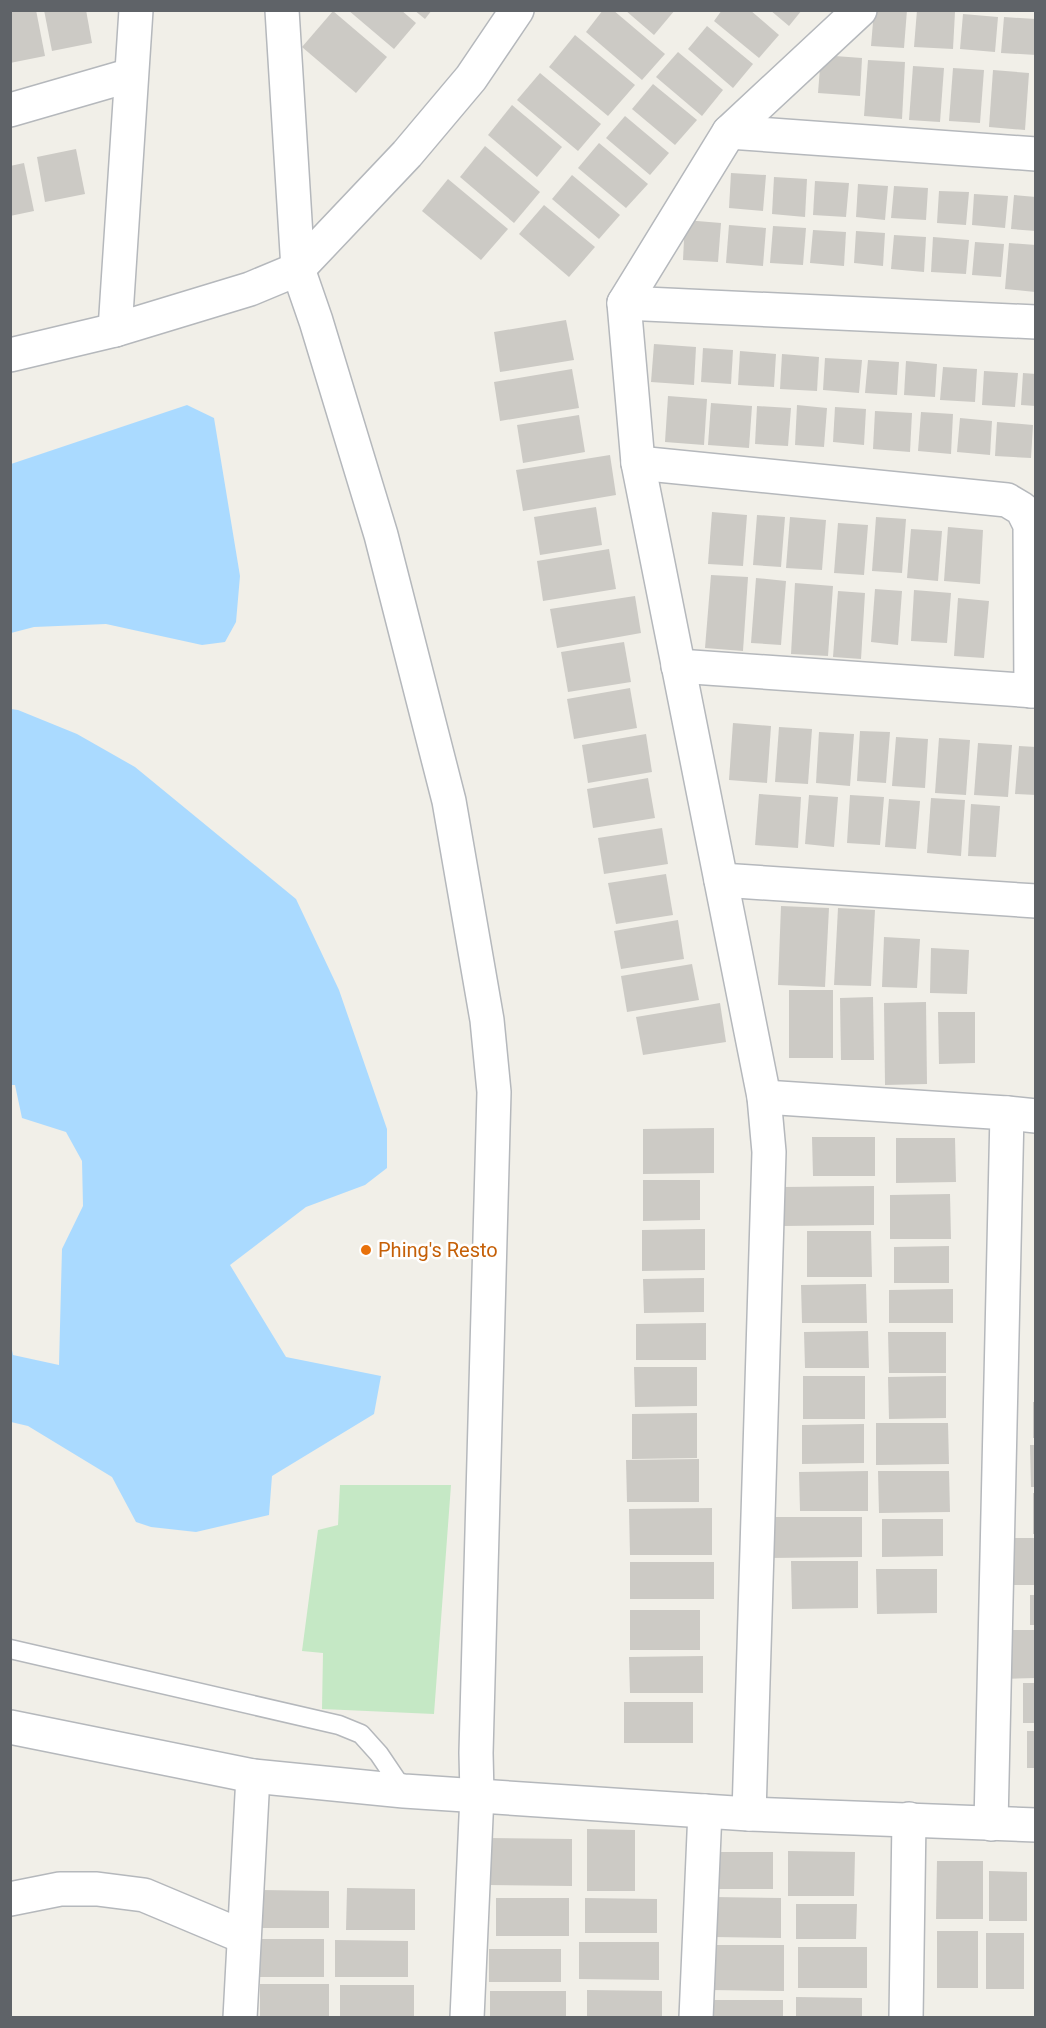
<svg xmlns="http://www.w3.org/2000/svg" width="1046" height="2028" font-family="Roboto,sans-serif">
<rect width="100%" height="100%" fill="#f1efe8"/>
<polygon fill="#c5e8c5" points="340,1485 451,1485 434,1714 322,1709 323,1653 302,1651 318,1530 338,1525"/>
<g fill="#aadaff">
<polygon points="187,405 214,418 240,576 236,622 225,642 202,645 106,624 34,627 11,633 11,464"/>
<polygon points="11,709 18,710 77,734 135,767 296,899 339,990 387,1129 387,1168 365,1185 306,1207 230,1265 286,1357 381,1376 374,1414 272,1476 269,1515 196,1532 151,1527 136,1522 112,1477 28,1426 11,1422 11,1345 13,1355 59,1365 62,1249 83,1206 82,1161 66,1132 22,1118 15,1085 11,1085"/>
</g>
<g fill="#cccac5">
<polygon points="10,10 36,10 45,56 10,63"/>
<polygon points="44,10 86,10 92,43 52,51"/>
<polygon points="348,10 401,10 416,23 394,49"/>
<polygon points="414,10 432,10 425,19"/>
<polygon points="603,10 613,10 665,54 642,80 586,32"/>
<polygon points="625,10 675,10 654,35"/>
<polygon points="722,10 750,10 779,35 759,58 714,21"/>
<polygon points="770,10 802,10 789,26"/>
<polygon points="874,10 907,10 904,48 871,46"/>
<polygon points="917,10 955,12 953,49 914,47"/>
<polygon points="333,11 387,57 356,93 302,47"/>
<polygon points="963,14 998,17 995,52 960,49"/>
<polygon points="1004,17 1036,19 1036,55 1001,53"/>
<polygon points="707,26 753,64 733,88 688,49"/>
<polygon points="575,35 635,85 608,116 549,67"/>
<polygon points="678,52 723,90 702,116 656,77"/>
<polygon points="821,55 862,58 860,96 818,93"/>
<polygon points="868,60 905,62 902,119 864,116"/>
<polygon points="913,66 944,68 940,122 909,120"/>
<polygon points="953,68 984,70 980,123 949,121"/>
<polygon points="993,70 1029,73 1025,130 989,127"/>
<polygon points="540,73 601,124 578,151 517,100"/>
<polygon points="653,84 697,120 675,145 632,109"/>
<polygon points="512,105 562,147 537,177 488,135"/>
<polygon points="625,116 669,153 650,175 606,138"/>
<polygon points="599,143 648,184 626,208 578,168"/>
<polygon points="485,146 540,192 514,223 460,177"/>
<polygon points="76,149 85,194 45,202 37,157"/>
<polygon points="24,163 34,211 10,216 10,166"/>
<polygon points="731,173 766,175 763,211 729,208"/>
<polygon points="572,175 620,215 599,239 552,199"/>
<polygon points="774,177 807,179 805,217 772,214"/>
<polygon points="448,179 508,229 481,260 422,211"/>
<polygon points="815,181 849,183 846,217 813,215"/>
<polygon points="858,184 888,186 885,220 856,217"/>
<polygon points="894,186 928,188 926,220 891,218"/>
<polygon points="939,191 969,192 966,225 937,223"/>
<polygon points="974,194 1008,196 1005,228 972,225"/>
<polygon points="1014,195 1036,197 1036,231 1011,229"/>
<polygon points="544,205 595,247 569,277 519,234"/>
<polygon points="685,220 721,223 718,262 683,260"/>
<polygon points="729,225 766,228 763,266 726,263"/>
<polygon points="773,226 806,228 803,265 770,263"/>
<polygon points="813,230 846,232 844,266 810,263"/>
<polygon points="856,231 885,233 883,266 854,263"/>
<polygon points="894,235 926,237 924,272 891,269"/>
<polygon points="933,237 969,240 966,274 931,272"/>
<polygon points="975,242 1004,244 1001,277 972,275"/>
<polygon points="1009,243 1036,245 1035,292 1005,289"/>
<polygon points="566,320 574,360 500,372 494,332"/>
<polygon points="654,344 696,347 694,385 651,382"/>
<polygon points="703,348 733,350 731,384 701,382"/>
<polygon points="740,351 776,354 774,387 738,385"/>
<polygon points="782,354 819,357 817,391 780,389"/>
<polygon points="825,358 862,360 859,393 823,390"/>
<polygon points="868,360 899,362 897,395 865,393"/>
<polygon points="906,361 937,364 935,397 904,395"/>
<polygon points="943,367 977,369 975,402 940,400"/>
<polygon points="572,369 579,408 500,421 494,382"/>
<polygon points="984,371 1018,373 1015,407 982,405"/>
<polygon points="1023,373 1036,374 1036,406 1021,405"/>
<polygon points="668,396 707,399 704,445 665,442"/>
<polygon points="711,403 752,406 749,448 708,445"/>
<polygon points="797,405 827,408 824,447 795,445"/>
<polygon points="757,406 791,408 788,446 755,444"/>
<polygon points="835,407 866,409 864,445 833,442"/>
<polygon points="875,411 912,413 910,452 873,449"/>
<polygon points="921,412 953,414 951,454 918,451"/>
<polygon points="579,415 585,452 523,463 517,425"/>
<polygon points="960,418 992,421 990,455 957,452"/>
<polygon points="997,422 1033,425 1031,458 995,456"/>
<polygon points="610,455 616,495 523,511 516,470"/>
<polygon points="596,507 602,545 540,555 534,517"/>
<polygon points="712,512 747,515 743,566 708,564"/>
<polygon points="757,515 785,517 781,567 753,565"/>
<polygon points="790,517 826,520 822,570 786,568"/>
<polygon points="876,517 906,519 902,573 872,571"/>
<polygon points="838,523 868,525 864,575 834,573"/>
<polygon points="948,527 983,530 980,584 944,581"/>
<polygon points="911,529 942,531 938,581 907,578"/>
<polygon points="609,549 616,589 543,601 537,561"/>
<polygon points="711,575 748,577 743,651 705,648"/>
<polygon points="756,578 786,581 781,645 751,643"/>
<polygon points="795,583 833,586 828,656 791,654"/>
<polygon points="875,589 902,591 898,645 871,642"/>
<polygon points="914,590 951,593 947,643 911,641"/>
<polygon points="838,591 865,593 861,659 833,657"/>
<polygon points="635,596 641,633 557,648 550,609"/>
<polygon points="958,598 989,601 984,658 954,656"/>
<polygon points="624,642 631,682 568,692 561,652"/>
<polygon points="630,688 637,728 574,739 567,699"/>
<polygon points="733,723 771,726 767,783 729,780"/>
<polygon points="779,727 812,729 808,784 775,782"/>
<polygon points="860,731 890,732 886,783 857,781"/>
<polygon points="819,732 854,734 850,786 816,783"/>
<polygon points="646,734 652,772 588,783 582,745"/>
<polygon points="896,737 928,739 925,788 892,786"/>
<polygon points="939,738 970,740 966,795 935,793"/>
<polygon points="978,743 1012,745 1008,797 974,795"/>
<polygon points="1019,746 1036,747 1036,795 1015,794"/>
<polygon points="648,778 655,818 593,828 587,789"/>
<polygon points="759,794 801,797 798,848 755,845"/>
<polygon points="809,795 838,797 834,847 805,844"/>
<polygon points="850,795 884,797 880,845 847,843"/>
<polygon points="931,798 965,800 961,856 927,853"/>
<polygon points="889,799 920,801 916,849 885,847"/>
<polygon points="971,804 1000,806 996,857 968,856"/>
<polygon points="662,828 668,864 604,874 598,838"/>
<polygon points="666,874 673,915 616,924 608,883"/>
<polygon points="781,906 829,908 825,987 778,985"/>
<polygon points="838,908 875,910 871,986 834,985"/>
<polygon points="678,920 684,959 621,969 614,931"/>
<polygon points="884,937 920,939 917,988 882,987"/>
<polygon points="931,948 969,950 967,994 930,993"/>
<polygon points="692,964 699,1000 627,1012 621,976"/>
<rect x="789" y="990" width="44" height="68"/>
<polygon points="873,997 874,1060 841,1060 840,998"/>
<polygon points="926,1002 927,1084 885,1085 884,1003"/>
<polygon points="720,1003 726,1042 643,1055 636,1017"/>
<polygon points="938,1012 975,1012 975,1063 939,1064"/>
<polygon points="714,1128 714,1173 643,1174 643,1129"/>
<polygon points="812,1137 875,1137 875,1176 813,1176"/>
<polygon points="896,1138 955,1138 956,1182 896,1183"/>
<polygon points="643,1180 700,1180 700,1220 643,1221"/>
<polygon points="874,1186 874,1225 783,1226 783,1187"/>
<polygon points="950,1194 951,1239 890,1239 890,1195"/>
<polygon points="705,1229 705,1270 642,1271 642,1230"/>
<polygon points="807,1231 871,1231 872,1277 807,1277"/>
<polygon points="949,1246 949,1283 894,1283 894,1247"/>
<polygon points="704,1278 704,1312 644,1313 643,1279"/>
<polygon points="866,1284 867,1323 802,1323 801,1285"/>
<polygon points="953,1289 953,1323 889,1323 889,1290"/>
<polygon points="706,1323 706,1360 636,1360 636,1324"/>
<polygon points="868,1331 869,1368 805,1368 804,1332"/>
<polygon points="888,1332 946,1332 946,1373 889,1373"/>
<polygon points="634,1367 697,1367 697,1406 635,1407"/>
<rect x="803" y="1376" width="62" height="43"/>
<polygon points="946,1376 946,1418 889,1419 888,1377"/>
<rect x="1033" y="1402" width="3" height="36"/>
<polygon points="697,1413 697,1458 632,1459 632,1414"/>
<polygon points="876,1423 948,1423 949,1464 876,1465"/>
<polygon points="864,1424 864,1463 802,1464 802,1425"/>
<polygon points="1030,1445 1036,1445 1036,1487 1031,1487"/>
<polygon points="699,1459 699,1502 627,1502 626,1460"/>
<polygon points="868,1471 868,1511 800,1511 799,1472"/>
<polygon points="878,1471 949,1471 950,1512 879,1513"/>
<rect x="1033" y="1493" width="3" height="41"/>
<polygon points="712,1508 712,1555 630,1555 629,1509"/>
<polygon points="768,1517 862,1517 862,1557 768,1558"/>
<polygon points="882,1519 943,1519 943,1556 882,1557"/>
<polygon points="1007,1538 1036,1538 1036,1585 1008,1585"/>
<polygon points="791,1561 858,1561 858,1608 792,1609"/>
<rect x="630" y="1562" width="84" height="37"/>
<polygon points="876,1569 937,1569 937,1613 877,1614"/>
<rect x="1030" y="1595" width="6" height="30"/>
<rect x="630" y="1610" width="70" height="40"/>
<polygon points="1001,1630 1036,1630 1036,1678 1001,1679"/>
<polygon points="703,1656 703,1693 630,1693 629,1657"/>
<rect x="1023" y="1683" width="13" height="40"/>
<rect x="624" y="1702" width="69" height="41"/>
<rect x="1027" y="1731" width="9" height="37"/>
<polygon points="587,1829 635,1830 635,1891 587,1891"/>
<polygon points="488,1838 572,1839 572,1886 487,1885"/>
<polygon points="788,1851 855,1852 854,1896 788,1896"/>
<rect x="715" y="1852" width="58" height="37"/>
<polygon points="937,1861 983,1861 983,1919 936,1919"/>
<polygon points="989,1871 1027,1872 1027,1921 989,1921"/>
<polygon points="347,1888 415,1889 415,1930 346,1930"/>
<polygon points="261,1890 329,1891 329,1928 260,1928"/>
<polygon points="714,1897 781,1898 781,1938 714,1937"/>
<rect x="496" y="1898" width="73" height="38"/>
<polygon points="585,1898 657,1899 657,1933 585,1933"/>
<polygon points="796,1904 857,1904 856,1939 796,1939"/>
<rect x="937" y="1931" width="41" height="57"/>
<rect x="986" y="1933" width="38" height="56"/>
<rect x="258" y="1939" width="66" height="38"/>
<polygon points="335,1940 408,1941 408,1977 335,1977"/>
<polygon points="579,1942 659,1942 659,1980 579,1979"/>
<polygon points="711,1945 784,1945 784,1991 710,1990"/>
<rect x="798" y="1947" width="69" height="41"/>
<rect x="489" y="1949" width="72" height="33"/>
<rect x="260" y="1984" width="69" height="34"/>
<rect x="340" y="1985" width="74" height="33"/>
<polygon points="587,1990 662,1991 662,2018 587,2018"/>
<rect x="490" y="1991" width="76" height="27"/>
<polygon points="796,1997 862,1998 862,2018 796,2018"/>
<rect x="709" y="2000" width="74" height="18"/>
</g>
<g fill="none" stroke-linecap="round" stroke-linejoin="round">
<g stroke="#b5b8bc" stroke-width="21">
<polyline id="lane" points="10,1649 339,1725 361,1734 379,1754 404,1791"/>
</g>
<g stroke="#b5b8bc" stroke-width="36">
<g id="street">
<polyline points="282,10 298,269 316,321 381,535 449,801 487,1020 494,1092 476,1753 477,1795 467,2018"/>
<polyline points="10,110 131,75"/>
<polyline points="729,132 1036,154"/>
<polyline points="624,303 1036,322"/>
<polyline points="115,330 136,10"/>
<polyline points="10,355 115,330 250,289 298,269 407,154 471,78 517,10"/>
<polyline points="638,463 1007,500 1022,509 1030,525 1031,691"/>
<polyline points="678,666 1036,691"/>
<polyline points="721,880 1036,901"/>
<polyline points="764,1097 1007,1113 991,1824"/>
<polyline points="1007,1113 1036,1116"/>
<polyline points="10,1727 253,1776 404,1791 749,1814 1036,1825"/>
<polyline points="749,1814 769,1152 764,1097 638,463 624,303 729,132 860,10"/>
<polyline points="10,1899 60,1889 97,1889 144,1895 244,1937"/>
<polyline points="240,2018 253,1776"/>
<polyline points="696,2018 705,1811"/>
<polyline points="906,2018 909,1819"/>
</g>
</g>
<use href="#lane" stroke="#fff" stroke-width="18"/>
<use href="#street" stroke="#fff" stroke-width="33"/>
</g>
<circle fill="#e8710a" stroke="#fff" stroke-width="2" cx="366" cy="1250" r="6"/>
<g text-anchor="middle" dominant-baseline="central" stroke-width="5" stroke-linejoin="round" paint-order="stroke">
<g font-size="20" fill="#c56008" stroke="#fff" text-anchor="start">
<text x="378" y="1250">Phing's Resto</text>
</g>
</g>
<rect width="1046" height="2028" fill="none" stroke="#5f6368" stroke-width="24"/>
</svg>
